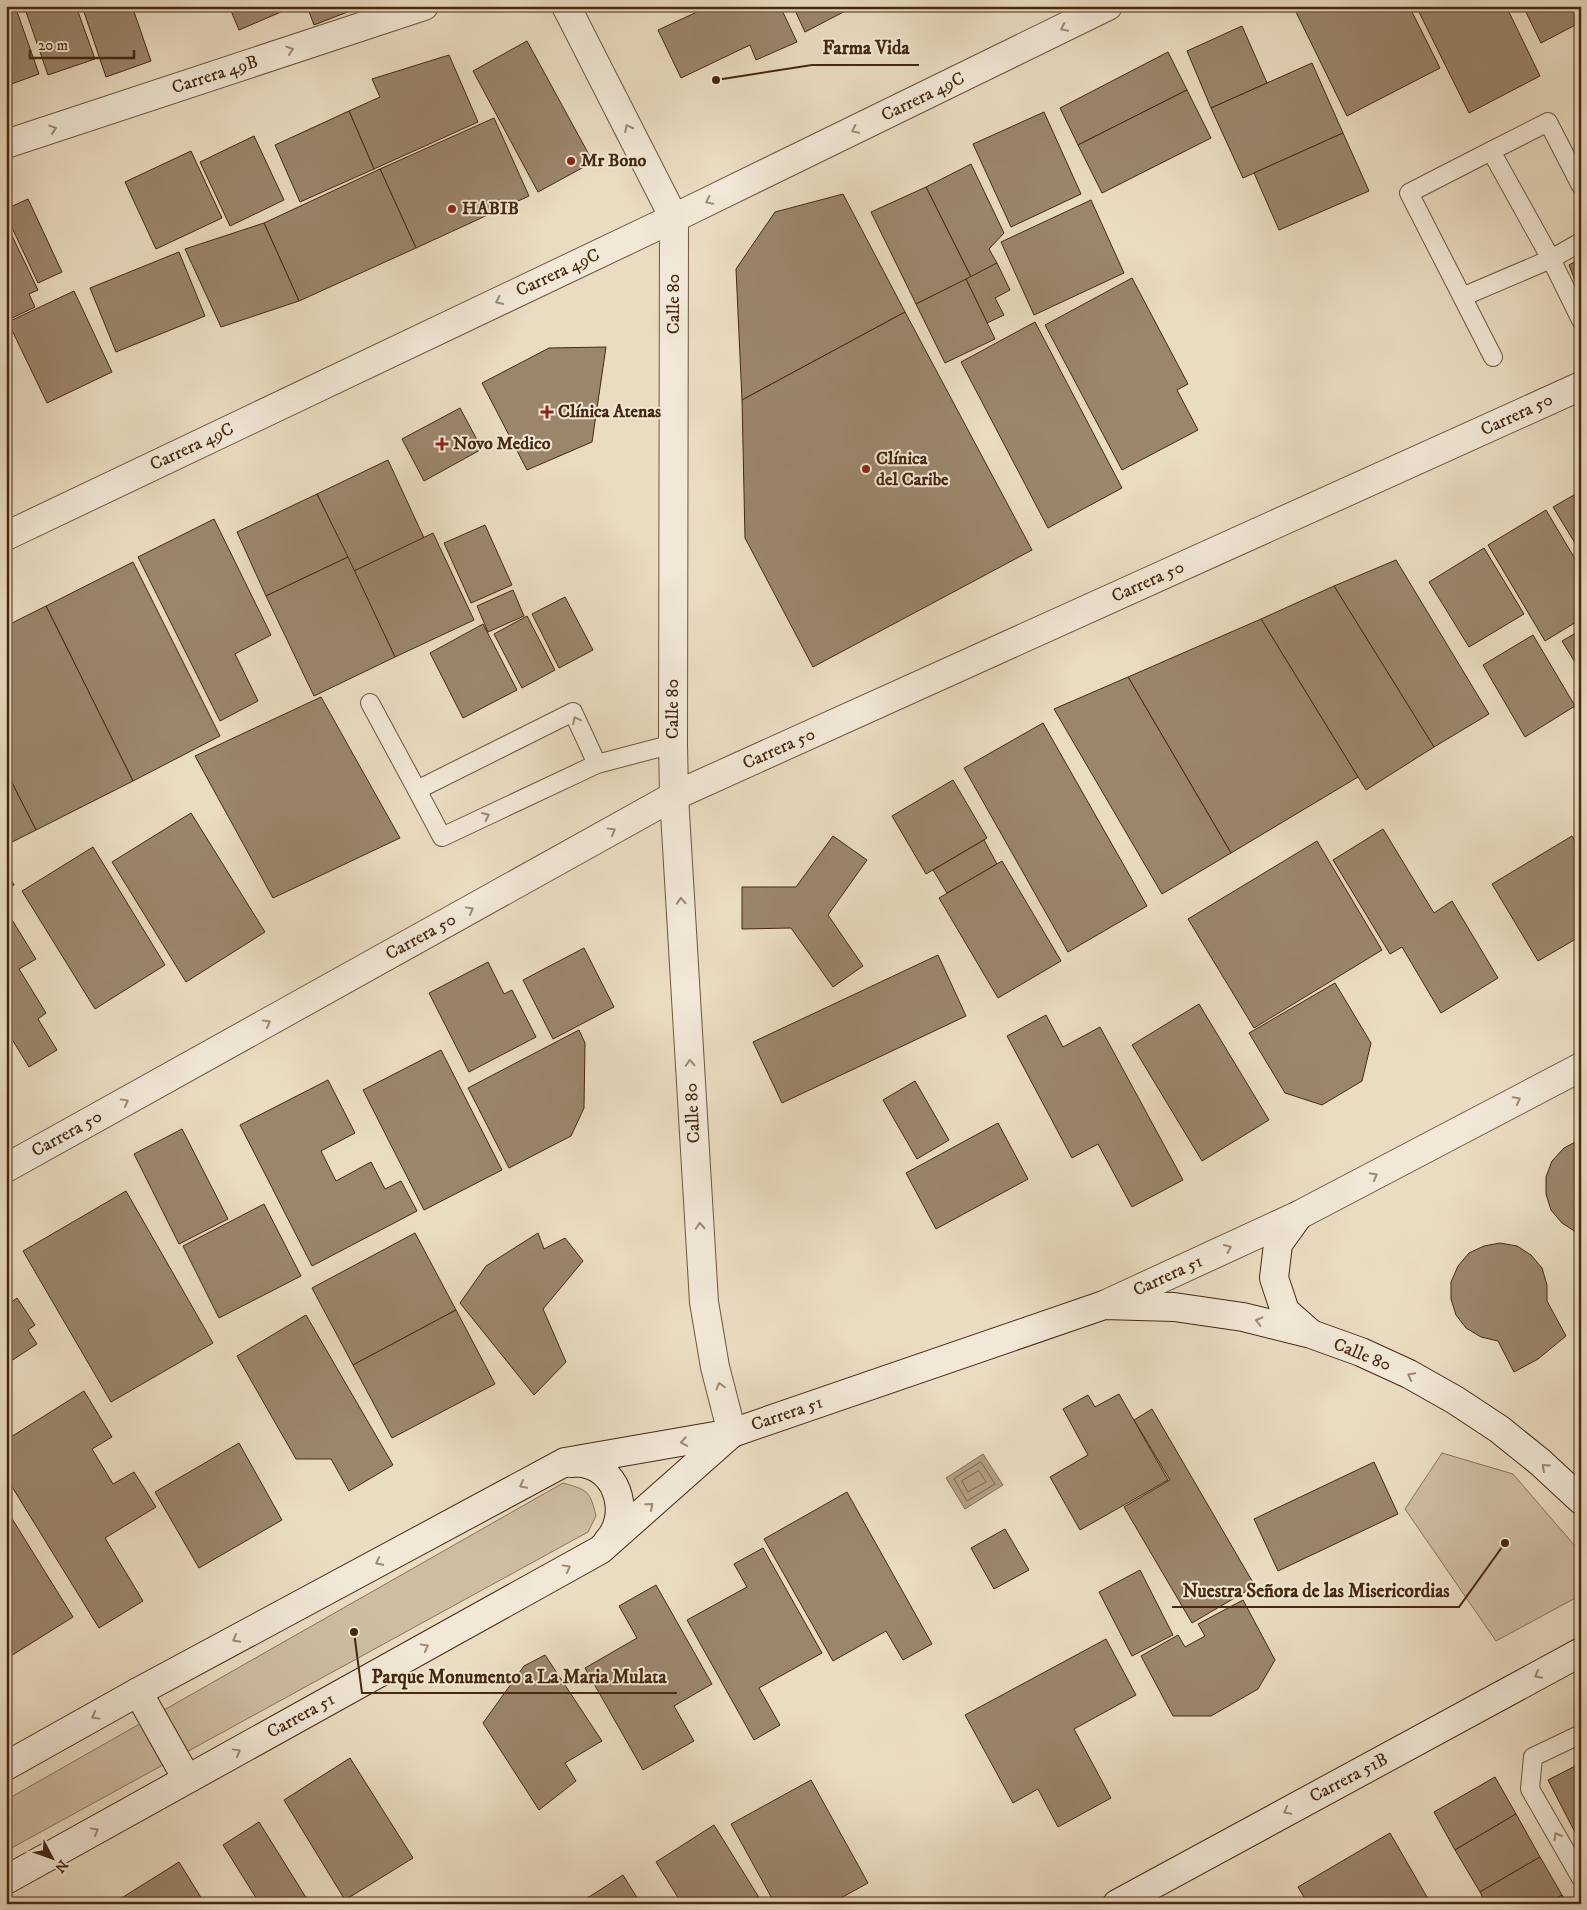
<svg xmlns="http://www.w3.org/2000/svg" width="1587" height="1910" font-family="'IM FELL DW Pica',serif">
<rect width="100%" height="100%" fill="#eadcc1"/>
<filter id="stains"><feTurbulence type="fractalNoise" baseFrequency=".004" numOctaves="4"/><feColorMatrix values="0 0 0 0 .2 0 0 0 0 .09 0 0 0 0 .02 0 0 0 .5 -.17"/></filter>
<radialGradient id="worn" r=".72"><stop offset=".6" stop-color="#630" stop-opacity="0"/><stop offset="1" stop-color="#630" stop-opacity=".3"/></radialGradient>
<g fill="#cebda3" stroke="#8a7259">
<polygon points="1442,1453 1513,1474 1581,1553 1581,1595 1496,1641 1405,1509"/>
<path d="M563 1483C588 1490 590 1491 596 1516L588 1532 6 1851V1800Z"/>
</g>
<polygon fill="#b29f84" stroke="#876f55" points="983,1454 1003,1485 965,1509 946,1478"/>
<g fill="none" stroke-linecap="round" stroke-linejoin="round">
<g stroke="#7c644a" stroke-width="1">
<polygon points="981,1462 995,1484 967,1501 954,1479"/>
<polygon points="979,1471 986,1482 968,1492 962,1481"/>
</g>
</g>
<g fill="#9b866c" stroke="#46280f">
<polygon points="6,6 15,6 39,74 6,86"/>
<polygon points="24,6 76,6 95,59 48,75"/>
<polygon points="82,6 132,6 151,61 106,77"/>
<polygon points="229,6 295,6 239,30"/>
<polygon points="307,6 363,6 314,25"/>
<polygon points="710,6 780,6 797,42 756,60 750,45 681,78 658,30"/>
<polygon points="793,6 855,6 805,32"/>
<polygon points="1293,6 1409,6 1440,68 1347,116"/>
<polygon points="1416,6 1506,6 1540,76 1469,113"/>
<polygon points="1523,6 1581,6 1581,22 1541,43"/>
<polygon points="1242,26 1267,83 1211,108 1187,51"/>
<polygon points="527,41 593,162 538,192 473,71"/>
<polygon points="1168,52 1187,90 1078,145 1060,108"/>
<polygon points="449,55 478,122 374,169 349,111 380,97 372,79"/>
<polygon points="1312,63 1343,133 1243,178 1211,108"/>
<polygon points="1187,90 1211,138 1102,193 1078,145"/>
<polygon points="349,111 374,169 300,202 275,145"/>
<polygon points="1044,112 1081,194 1011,227 973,144"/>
<polygon points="494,118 529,196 416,248 380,169"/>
<polygon points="1343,133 1369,191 1279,230 1254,173"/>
<polygon points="254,136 284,200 230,226 200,162"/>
<polygon points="191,151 222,218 156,249 125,182"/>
<polygon points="971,164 1004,233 989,249 997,263 971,277 926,187"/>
<polygon points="380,169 416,248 299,301 264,223"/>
<polygon points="926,187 971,277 916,304 871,212"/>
<polygon points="843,194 905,312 742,400 736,269 775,212"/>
<polygon points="28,199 62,272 38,283 6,215 6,209"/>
<polygon points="1091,200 1124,273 1034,315 1001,242"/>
<polygon points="6,223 38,290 29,294 35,307 6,321"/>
<polygon points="264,223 299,301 221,327 185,249"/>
<polygon points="179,252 205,316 116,352 90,288"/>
<polygon points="1581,258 1581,296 1569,265"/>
<polygon points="997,263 1010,290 995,298 1004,315 987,323 966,279"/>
<polygon points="1132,278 1188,384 1177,390 1198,430 1122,470 1045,325"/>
<polygon points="966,279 995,339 945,363 916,304"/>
<polygon points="74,291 112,372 47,403 8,322"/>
<polygon points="905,312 1032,550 813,667 745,538 742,400"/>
<polygon points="1035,322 1122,488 1048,528 961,362"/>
<polygon points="606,347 592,442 527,470 482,383 549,348"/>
<polygon points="460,408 482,449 424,481 402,439"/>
<polygon points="388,460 424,538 354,571 317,494"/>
<polygon points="1581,491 1581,553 1553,507"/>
<polygon points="317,494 348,557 266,596 237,532"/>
<polygon points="1546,510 1581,569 1581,619 1545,641 1488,545"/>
<polygon points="214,519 271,635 235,654 258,701 220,721 138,557"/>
<polygon points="485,525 512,585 471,603 444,543"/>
<polygon points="433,533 474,620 395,657 354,571"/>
<polygon points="1484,548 1524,614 1469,647 1429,582"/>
<polygon points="348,557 395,657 314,696 266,596"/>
<polygon points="1396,560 1489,714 1434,747 1334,586"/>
<polygon points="133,562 220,736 133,781 46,606"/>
<polygon points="1334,586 1434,747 1366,790 1261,619"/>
<polygon points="513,590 524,616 488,632 477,606"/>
<polygon points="565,597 593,650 559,668 532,614"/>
<polygon points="46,606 133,781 36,830 6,771 6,626"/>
<polygon points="527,616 555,670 522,688 494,634"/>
<polygon points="1261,619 1358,777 1231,853 1128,677"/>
<polygon points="483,624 517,690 463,718 430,653"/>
<polygon points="1581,630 1581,672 1562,641"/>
<polygon points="1533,635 1575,706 1525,737 1483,665"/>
<polygon points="1128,677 1231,853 1162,894 1054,709"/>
<polygon points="321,697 400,838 273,898 195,756"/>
<polygon points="1043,723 1147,906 1068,952 964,768"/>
<polygon points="6,771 36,830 6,845"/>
<polygon points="953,780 987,838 926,874 892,816"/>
<polygon points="191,813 265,932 186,982 112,862"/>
<polygon points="1383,829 1434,913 1452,901 1498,978 1441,1013 1402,947 1390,954 1333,860"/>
<polygon points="833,836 867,860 828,915 863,966 833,987 791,928 742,929 742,887 796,887"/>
<polygon points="1572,836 1581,851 1581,936 1538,961 1492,884"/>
<polygon points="984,840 997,864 947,893 933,870"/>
<polygon points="1317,841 1382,950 1254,1028 1188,919"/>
<polygon points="93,847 165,965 95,1009 22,891"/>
<polygon points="1002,861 1061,961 998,998 939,898"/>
<polygon points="6,869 14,885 6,889"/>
<polygon points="6,910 36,959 19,969 46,1013 38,1019 57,1050 29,1067 10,1036 6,1038"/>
<polygon points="584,948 614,1007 553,1039 523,980"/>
<polygon points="938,955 966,1016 782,1103 753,1042"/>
<polygon points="488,962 504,994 512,990 536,1037 469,1072 429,993"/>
<polygon points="1335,983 1371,1043 1362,1081 1322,1105 1285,1093 1249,1033"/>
<polygon points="1199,1004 1269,1120 1202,1161 1132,1045"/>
<polygon points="1046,1015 1063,1047 1100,1027 1183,1180 1132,1207 1098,1144 1072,1158 1007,1036"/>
<polygon points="579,1030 585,1043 584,1108 571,1136 509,1168 468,1088"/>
<polygon points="441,1050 502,1170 424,1210 363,1090"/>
<polygon points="328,1080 355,1133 321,1151 336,1181 371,1162 385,1189 401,1181 417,1211 312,1266 240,1125"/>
<polygon points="915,1081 949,1140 917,1159 883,1100"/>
<polygon points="998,1123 1028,1179 936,1229 906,1173"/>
<polygon points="182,1129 228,1219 179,1244 134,1154"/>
<polygon points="1579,1140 1581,1140 1581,1249 1576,1232 1562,1223 1551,1210 1546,1194 1546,1177 1552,1161 1564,1148"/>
<polygon points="126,1191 213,1343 111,1402 23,1251"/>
<polygon points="264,1204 301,1276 219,1318 183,1246"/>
<polygon points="415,1233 456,1310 353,1365 312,1288"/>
<polygon points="538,1233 544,1249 565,1238 583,1261 543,1309 566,1362 534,1395 460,1303 486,1266"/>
<polygon points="1500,1243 1517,1246 1531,1255 1542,1268 1547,1285 1547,1301 1566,1336 1538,1359 1514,1372 1498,1341 1481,1337 1466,1328 1456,1315 1451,1299 1451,1282 1458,1266 1469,1253 1484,1246"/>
<polygon points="6,1297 10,1303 17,1298 35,1325 28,1330 37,1344 8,1363 6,1360"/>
<polygon points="456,1310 495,1384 392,1438 353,1365"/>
<polygon points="306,1315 393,1465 349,1491 331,1459 296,1459 237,1356"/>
<polygon points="84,1391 112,1437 92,1449 113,1484 134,1472 156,1507 105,1538 143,1601 99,1628 6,1477 6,1440"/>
<polygon points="1119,1394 1168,1480 1080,1530 1050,1477 1088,1455 1063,1409 1088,1395 1095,1407"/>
<polygon points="1152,1409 1255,1586 1192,1623 1124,1507 1170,1480 1134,1420"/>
<polygon points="239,1443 282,1520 199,1568 155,1492"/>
<polygon points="1374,1462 1398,1514 1278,1571 1254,1519"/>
<polygon points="847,1492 932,1644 903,1660 886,1631 833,1661 764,1539"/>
<polygon points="6,1509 73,1617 6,1659"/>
<polygon points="1005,1529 1029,1570 994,1589 971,1548"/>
<polygon points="763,1548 822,1653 759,1688 780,1725 754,1740 687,1620 747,1587 734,1564"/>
<polygon points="1140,1570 1173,1635 1132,1656 1099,1592"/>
<polygon points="656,1585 712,1684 674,1706 694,1741 643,1770 585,1668 637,1638 619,1606"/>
<polygon points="1243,1600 1275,1660 1258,1689 1211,1716 1173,1716 1141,1656 1178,1635 1185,1647 1205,1636 1198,1624"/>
<polygon points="1106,1639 1136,1695 1074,1729 1111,1798 1058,1827 1038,1789 1013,1803 965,1715"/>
<polygon points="545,1655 602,1741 565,1763 576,1781 539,1810 483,1723 524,1666"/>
<polygon points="350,1758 413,1858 345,1900 284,1800"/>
<polygon points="1581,1763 1581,1844 1548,1780"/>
<polygon points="1495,1777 1516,1814 1455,1850 1434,1812"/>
<polygon points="811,1780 868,1883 830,1904 775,1904 731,1824"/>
<polygon points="1516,1814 1540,1857 1480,1892 1455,1850"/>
<polygon points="259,1822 310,1904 254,1904 258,1901 223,1845"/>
<polygon points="714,1825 763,1904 682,1904 656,1862"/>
<polygon points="1390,1833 1431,1904 1308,1904 1298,1887"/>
<polygon points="1540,1857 1562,1895 1546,1904 1486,1904 1480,1892"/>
<polygon points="179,1862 205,1904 112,1904"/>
<polygon points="623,1875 641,1904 578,1904"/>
<polygon points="1562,1895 1567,1904 1546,1904"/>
</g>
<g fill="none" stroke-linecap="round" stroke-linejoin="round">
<g stroke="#6f553c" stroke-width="20">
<g id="lane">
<polyline points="1491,151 1548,122 1581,186"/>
<polyline points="1581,242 1551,259 1581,320"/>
<polyline points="1462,297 1551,259 1491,151 1409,193 1493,357"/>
<polyline points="370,703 417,790"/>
<polyline points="597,764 573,712 417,790 442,837 597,764 673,744"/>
<polyline points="1581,1734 1533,1757 1530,1789 1581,1878"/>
</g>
</g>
<g stroke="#6f553c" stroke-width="30">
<g id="street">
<polyline points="566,6 674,218 673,744 674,796 704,1302 715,1367 732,1433"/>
<polyline points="6,144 424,6"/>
<polyline points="6,536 674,218 1108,6"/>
<polyline points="6,1168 674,796 1581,386"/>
<polyline points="1104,1305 1299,1215 1581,1067"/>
</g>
</g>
<g stroke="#46280f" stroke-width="30">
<g id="secondary">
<polyline points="1299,1215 1278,1244 1274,1278 1285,1311 1310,1333"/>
<path d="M571 1463C576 1463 582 1462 587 1464 620 1473 630 1517 608 1541"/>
<polyline points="138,1692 187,1779"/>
<polyline points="6,1766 138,1692 565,1462 732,1433 1104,1305 1174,1307 1243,1317 1311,1334 1361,1352 1409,1374 1455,1400 1499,1429 1540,1462 1581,1500"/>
<polyline points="6,1880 600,1550 732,1433"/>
<polyline points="1117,1904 1581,1652"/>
</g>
</g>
<use href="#lane" stroke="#f1e8d7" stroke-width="18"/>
<use href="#street" stroke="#f1e8d7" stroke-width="28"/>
<use href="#secondary" stroke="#f1e8d7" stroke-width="28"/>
</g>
<defs><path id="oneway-chevron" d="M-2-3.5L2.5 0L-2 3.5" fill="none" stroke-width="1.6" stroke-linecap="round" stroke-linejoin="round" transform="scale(1.25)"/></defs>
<g stroke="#9c8873">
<use href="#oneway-chevron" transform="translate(1064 28) rotate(154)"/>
<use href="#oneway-chevron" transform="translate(290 50) rotate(-18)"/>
<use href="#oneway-chevron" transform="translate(628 128) rotate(-117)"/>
<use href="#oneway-chevron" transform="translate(53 129) rotate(-18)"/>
<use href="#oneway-chevron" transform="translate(855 130) rotate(154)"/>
<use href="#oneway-chevron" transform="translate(709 201) rotate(154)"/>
<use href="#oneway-chevron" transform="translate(499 301) rotate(155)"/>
<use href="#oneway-chevron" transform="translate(576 720) rotate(-116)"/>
<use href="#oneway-chevron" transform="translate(486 816) rotate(-25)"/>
<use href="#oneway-chevron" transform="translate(612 831) rotate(-29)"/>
<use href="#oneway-chevron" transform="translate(681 901) rotate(-93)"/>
<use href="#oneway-chevron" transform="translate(470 910) rotate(-29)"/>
<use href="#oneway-chevron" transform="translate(267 1023) rotate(-29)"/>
<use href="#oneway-chevron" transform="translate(690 1063) rotate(-93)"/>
<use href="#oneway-chevron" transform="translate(1517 1100) rotate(-28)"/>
<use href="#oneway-chevron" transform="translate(125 1102) rotate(-29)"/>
<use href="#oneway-chevron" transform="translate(1374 1176) rotate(-28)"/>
<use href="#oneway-chevron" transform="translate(700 1226) rotate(-93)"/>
<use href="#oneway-chevron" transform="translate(1228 1248) rotate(-25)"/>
<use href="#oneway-chevron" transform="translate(1259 1321) rotate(-166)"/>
<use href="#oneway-chevron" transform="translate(1411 1376) rotate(-153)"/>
<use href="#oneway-chevron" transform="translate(720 1386) rotate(-105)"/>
<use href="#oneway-chevron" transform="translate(684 1442) rotate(170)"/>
<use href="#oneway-chevron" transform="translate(1545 1467) rotate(-138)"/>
<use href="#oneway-chevron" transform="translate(523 1485) rotate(152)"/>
<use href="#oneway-chevron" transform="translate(650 1506) rotate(-41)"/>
<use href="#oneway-chevron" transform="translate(379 1562) rotate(152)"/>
<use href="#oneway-chevron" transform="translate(567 1568) rotate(-29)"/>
<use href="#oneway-chevron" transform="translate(236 1639) rotate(152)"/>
<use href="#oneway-chevron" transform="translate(425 1647) rotate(-29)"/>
<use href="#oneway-chevron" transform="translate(1538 1675) rotate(152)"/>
<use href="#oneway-chevron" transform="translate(95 1716) rotate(151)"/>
<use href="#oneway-chevron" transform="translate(237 1752) rotate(-29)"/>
<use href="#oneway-chevron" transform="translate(1287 1811) rotate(152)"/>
<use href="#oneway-chevron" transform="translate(95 1831) rotate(-29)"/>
<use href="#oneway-chevron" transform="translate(1557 1836) rotate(-120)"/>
</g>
<g fill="#8f2418" stroke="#f1e8d7" stroke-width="2">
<circle cx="571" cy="161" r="5"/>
<circle cx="452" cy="209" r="5"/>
<path d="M544.5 404.5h5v5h5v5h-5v5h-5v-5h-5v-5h5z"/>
<path d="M439.5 436.5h5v5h5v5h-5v5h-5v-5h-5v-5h5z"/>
<circle cx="866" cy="469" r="5"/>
</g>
<g text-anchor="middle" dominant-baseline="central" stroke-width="4" stroke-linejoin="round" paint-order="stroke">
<g font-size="18" fill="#46280f" stroke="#f1e8d7">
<text transform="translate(215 75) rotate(-18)">Carrera 49B</text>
<text transform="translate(923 97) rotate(-26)">Carrera 49C</text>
<text transform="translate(558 273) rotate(-25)">Carrera 49C</text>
<text transform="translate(674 304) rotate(-90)">Calle 80</text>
<text transform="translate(1517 415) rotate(-25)">Carrera 50</text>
<text transform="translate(192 447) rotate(-25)">Carrera 49C</text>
<text transform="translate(1148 582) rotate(-24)">Carrera 50</text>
<text transform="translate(673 709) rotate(-90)">Calle 80</text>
<text transform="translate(779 749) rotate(-24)">Carrera 50</text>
<text transform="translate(421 937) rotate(-29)">Carrera 50</text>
<text transform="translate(693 1113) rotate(-93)">Calle 80</text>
<text transform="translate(67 1134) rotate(-29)">Carrera 50</text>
<text transform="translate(1168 1276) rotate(-25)">Carrera 51</text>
<text transform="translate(1362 1355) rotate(22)">Calle 80</text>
<text transform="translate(787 1414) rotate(-19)">Carrera 51</text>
<text transform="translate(301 1716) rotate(-29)">Carrera 51</text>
<text transform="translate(1349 1778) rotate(-28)">Carrera 51B</text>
</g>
<g font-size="18" font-weight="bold" fill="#46280f" stroke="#f1e8d7" text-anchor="start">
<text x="581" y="161">Mr Bono</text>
<text x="462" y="209">HABIB</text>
<text x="558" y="412">Clínica Atenas</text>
<text x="453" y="444">Novo Medico</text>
<text x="876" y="459">Clínica<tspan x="876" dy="21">del Caribe</tspan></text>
</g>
</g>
<path fill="none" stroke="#46280f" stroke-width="2" d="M716 80L812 65H919M1505 1543L1459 1607H1172M354 1632L362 1693H677"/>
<g fill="#46280f" stroke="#f1e8d7" stroke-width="2">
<circle cx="716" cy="80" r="5"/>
<circle cx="1505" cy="1543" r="5"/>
<circle cx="354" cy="1632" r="5"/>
</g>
<g font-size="19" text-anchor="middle" font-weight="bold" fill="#46280f" stroke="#f1e8d7" stroke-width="4" stroke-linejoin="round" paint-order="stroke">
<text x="866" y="54">Farma Vida</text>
<text x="1316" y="1597">Nuestra Señora de las Misericordias</text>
<text x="519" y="1683">Parque Monumento a La Maria Mulata</text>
</g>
<rect width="1587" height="1910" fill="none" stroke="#eadcc1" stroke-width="25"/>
<rect x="8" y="8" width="1572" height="1895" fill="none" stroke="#46280f" stroke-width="2.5"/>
<rect x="12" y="12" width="1562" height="1885" fill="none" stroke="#46280f"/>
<g transform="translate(52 1858) rotate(131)" stroke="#f1e8d7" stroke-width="4" paint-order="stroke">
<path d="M0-4L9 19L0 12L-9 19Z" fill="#46280f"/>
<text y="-8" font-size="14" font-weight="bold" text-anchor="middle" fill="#46280f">N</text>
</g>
<path d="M30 50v8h104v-8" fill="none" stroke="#46280f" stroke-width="2.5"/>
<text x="38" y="50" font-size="15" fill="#46280f" stroke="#f1e8d7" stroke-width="4" paint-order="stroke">20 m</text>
<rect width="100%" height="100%" filter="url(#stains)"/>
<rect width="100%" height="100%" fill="url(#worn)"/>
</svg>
